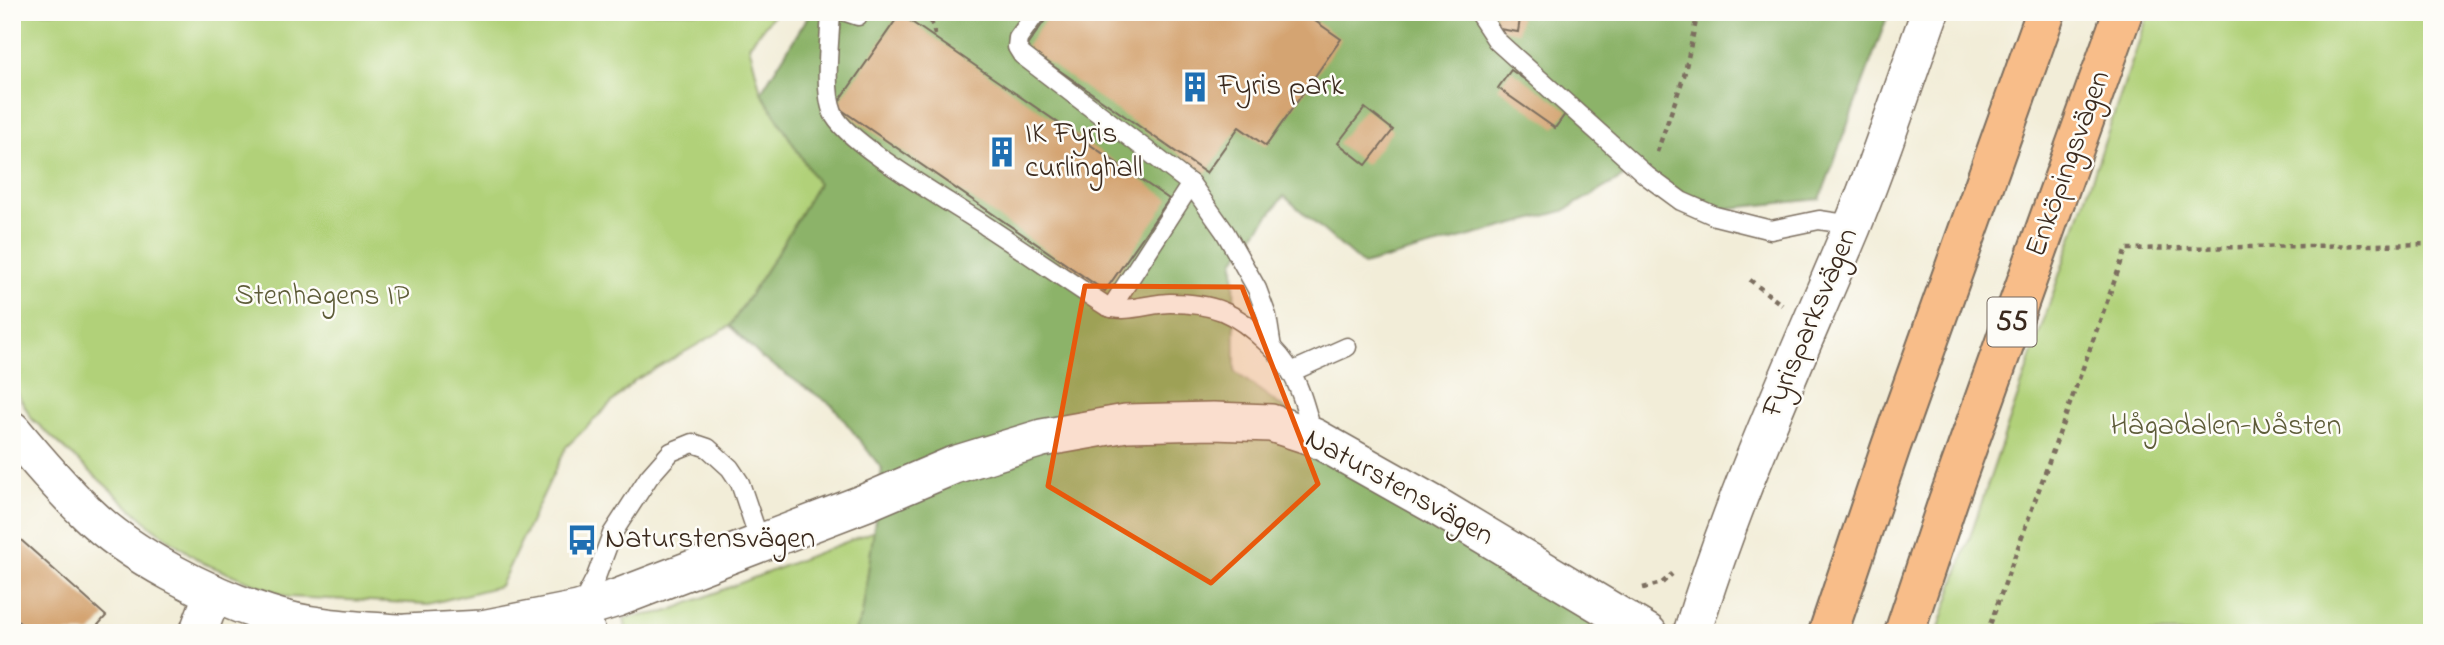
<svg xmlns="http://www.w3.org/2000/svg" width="2444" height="645" font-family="'Indie Flower',sans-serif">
<rect width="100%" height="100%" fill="#fdfcf7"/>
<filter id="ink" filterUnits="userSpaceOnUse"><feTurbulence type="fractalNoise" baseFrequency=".0143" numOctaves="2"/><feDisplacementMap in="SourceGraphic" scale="14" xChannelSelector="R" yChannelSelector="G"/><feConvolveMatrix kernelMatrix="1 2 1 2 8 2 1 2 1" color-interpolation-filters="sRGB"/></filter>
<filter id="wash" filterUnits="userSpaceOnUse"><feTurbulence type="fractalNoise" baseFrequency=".00686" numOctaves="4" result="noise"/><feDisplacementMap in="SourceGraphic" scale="28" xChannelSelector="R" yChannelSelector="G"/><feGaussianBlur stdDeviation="1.57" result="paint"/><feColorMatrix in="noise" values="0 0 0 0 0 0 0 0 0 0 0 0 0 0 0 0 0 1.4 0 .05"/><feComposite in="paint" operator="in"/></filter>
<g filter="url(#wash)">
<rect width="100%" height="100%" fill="#f2edd8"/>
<g fill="#b1d179" stroke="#767e4c" stroke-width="2">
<polygon points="12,12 776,12 749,45 761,92 818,184 778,252 730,326 634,381 566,447 500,586 429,604 288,597 203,563 153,528 32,419 12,384"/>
<polygon points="2149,12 2432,12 2432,633 1937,633"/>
<polygon points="874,531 862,616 854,633 627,633 624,618 666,612"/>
</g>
<polygon fill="#8cb369" stroke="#646e44" stroke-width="2" points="811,12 1889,12 1820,199 1711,210 1636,170 1563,211 1363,265 1284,196 1234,261 1235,372 1399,493 1619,633 854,633 862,616 882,469 833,406 762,358 730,326 778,252 818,184 761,92"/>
<g id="blocks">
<g fill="#d4a472">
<polygon points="1051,12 1302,12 1341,39 1266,146 1239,127 1206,173 1026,47"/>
<polygon points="1495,12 1521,12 1518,32 1493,28"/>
<polygon points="900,14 1169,199 1105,291 836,106"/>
<polygon points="1511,70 1568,110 1555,128 1498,88"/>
<polygon points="1365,108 1393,130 1366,165 1338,143"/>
<polygon points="12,532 106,616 91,633 31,633 12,616"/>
</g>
</g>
</g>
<g filter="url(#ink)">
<use href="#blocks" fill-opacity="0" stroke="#7b6e5f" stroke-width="2"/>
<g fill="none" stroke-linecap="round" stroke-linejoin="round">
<g stroke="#7b6e5f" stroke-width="21">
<g id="lane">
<path d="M831 12C830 38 823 90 833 113 845 143 955 205 986 226 1026 252 1066 280 1106 306 1125 314 1150 303 1170 303 1213 303 1235 312 1266 342 1275 350 1284 360 1290 371 1302 390 1307 415 1314 437"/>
<polyline points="846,12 858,16"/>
<polyline points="1037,12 1018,38 1017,47 1022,55 1191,184 1225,232 1257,289 1267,316 1272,348"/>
<polyline points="1478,12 1497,41 1647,176 1681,201 1715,216 1771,230 1819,220 1853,225"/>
<polyline points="1111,308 1191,184"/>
<polyline points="1291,372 1347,347"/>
<polyline points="581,606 596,577 612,534 649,477 671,452 693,443 708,448 730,468 740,483 760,542"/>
<polyline points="591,606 596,633"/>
</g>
</g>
<g stroke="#7b6e5f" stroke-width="40">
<g id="street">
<path d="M12 430C36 459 60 487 87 513 131 556 208 595 267 614 308 628 354 630 398 633"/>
<polyline points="198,633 213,593"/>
<polyline points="406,633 482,629 578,610 617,598 867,502 954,465 1042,438 1126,423 1213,421 1271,423 1314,437 1433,504 1648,633"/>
<path d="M1692 633C1734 493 1796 361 1852 227 1881 157 1904 84 1930 12"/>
</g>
</g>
<g stroke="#7b6e5f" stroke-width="42">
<g id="primary">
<polyline points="1828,633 1891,446 2046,12"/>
<polyline points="1904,633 1948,501 2123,12"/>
</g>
</g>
<g stroke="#7b6e5f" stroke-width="4.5" stroke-dasharray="5 5" stroke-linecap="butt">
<polyline points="926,12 930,17 936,38"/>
<polyline points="1657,152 1684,76 1698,12"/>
<polyline points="1750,280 1782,305"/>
<polyline points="1643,588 1662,583 1672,574"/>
<polyline points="1987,633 2126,249 2432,244"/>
</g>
<use href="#lane" stroke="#fff" stroke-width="18"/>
<use href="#street" stroke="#fff" stroke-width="37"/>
<use href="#primary" stroke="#f8bd89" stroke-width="38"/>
</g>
</g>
<path fill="#e8590c" fill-opacity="0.2" stroke="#e8590c" stroke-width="5" stroke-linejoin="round" d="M1085 286 1242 287 1318 484 1211 583 1048 486Z"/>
<defs>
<g id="building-bare" transform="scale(2.415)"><path d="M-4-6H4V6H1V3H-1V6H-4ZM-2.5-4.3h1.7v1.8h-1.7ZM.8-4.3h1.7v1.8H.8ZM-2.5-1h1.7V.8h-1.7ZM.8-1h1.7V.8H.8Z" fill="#1f6fb2" stroke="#fdfcf7" stroke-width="2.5" paint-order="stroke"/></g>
<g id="bus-bare" transform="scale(2.415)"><path d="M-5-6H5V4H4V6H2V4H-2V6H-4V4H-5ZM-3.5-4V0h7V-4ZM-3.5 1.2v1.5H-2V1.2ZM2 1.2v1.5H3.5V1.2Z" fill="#1f6fb2" stroke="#fdfcf7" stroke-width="2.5" paint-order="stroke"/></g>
</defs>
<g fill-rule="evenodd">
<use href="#building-bare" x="1195" y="87"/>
<use href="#building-bare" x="1002" y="152"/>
<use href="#bus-bare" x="582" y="540"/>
</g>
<g text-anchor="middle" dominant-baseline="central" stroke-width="5" stroke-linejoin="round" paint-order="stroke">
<rect fill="#fdfcf7" stroke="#75695f" stroke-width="2" x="1987.5" y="297.5" width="49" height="49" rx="5"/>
<g font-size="28" font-weight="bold" fill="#3b2a1e">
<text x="2012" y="322">55</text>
</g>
<g font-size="30" fill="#3b2a1e" stroke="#fdfcf7" text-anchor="start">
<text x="1218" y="87">Fyris park</text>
<text x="1025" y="135">IK Fyris<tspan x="1025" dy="34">curlinghall</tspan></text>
<text x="605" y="540">Naturstensvägen</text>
</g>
<g font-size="30" fill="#3b2a1e" stroke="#fdfcf7">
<text transform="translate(2069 164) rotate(-70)">Enköpingsvägen</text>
<text transform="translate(1811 323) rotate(-67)">Fyrisparksvägen</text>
<text transform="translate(1399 488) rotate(29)">Naturstensvägen</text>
</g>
<g font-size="30" fill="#5e5c39" stroke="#fdfcf7">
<text x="322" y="297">Stenhagens IP</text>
<text x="2226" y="427">Hågadalen-Nåsten</text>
</g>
</g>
<rect width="2444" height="645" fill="none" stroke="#fdfcf7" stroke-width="42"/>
</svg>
